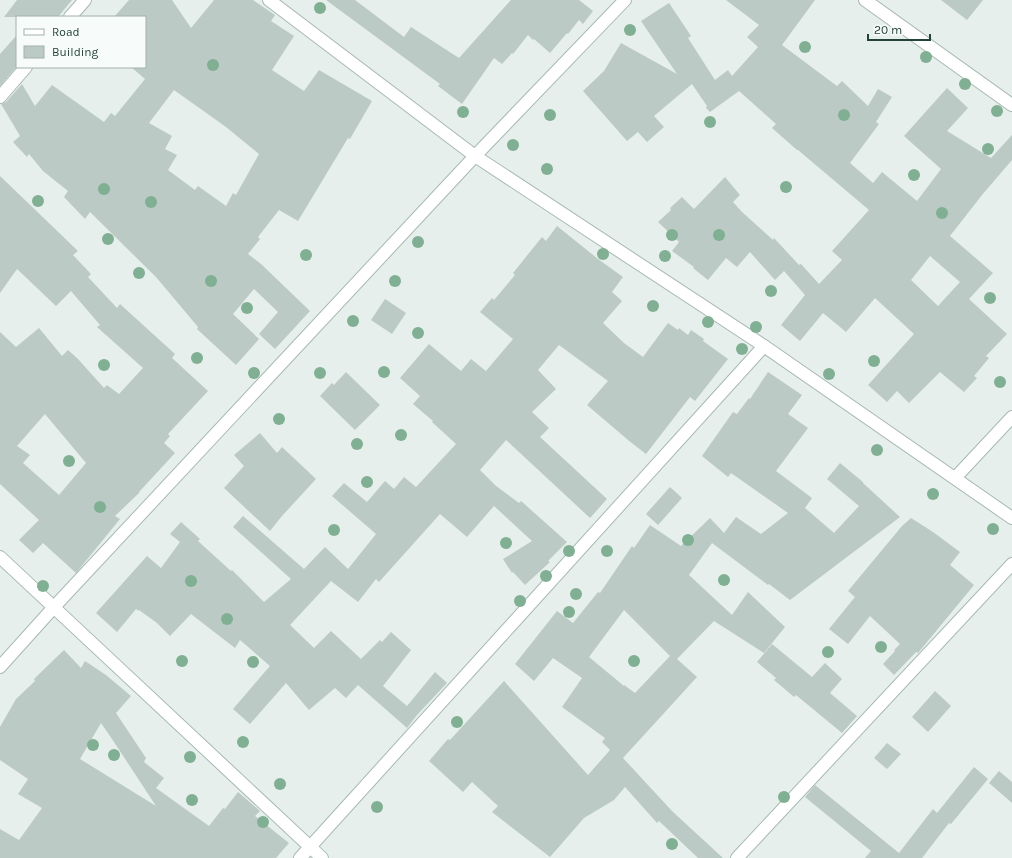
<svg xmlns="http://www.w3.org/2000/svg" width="1012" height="858" font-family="Karla,sans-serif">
<rect width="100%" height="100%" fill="#e6efeb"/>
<g fill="#bbcac4" fill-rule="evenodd">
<polygon points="17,0 72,0 58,17 4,17"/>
<path d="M129 0H172L191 28 214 0H253L275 15 271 21 294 36 272 70 304 91 319 70 372 101 350 139 348 138 298 221 279 210 258 237 260 239 248 254 261 264 310 311 275 349 259 334 278 312 254 289 233 314 259 339 236 365 197 329 198 327 156 277 90 212 85 219 64 197 68 191 43 171 29 154 27 157 13 142 20 136 1 104 6 102 22 84 35 106 52 85 104 122 111 113 115 116 145 79 131 67H145V17H114ZM174 90 226 127 259 154 236 195 233 193 226 206 198 186 195 190 168 170 177 155 165 149 172 136 149 123Z"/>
<polygon points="326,0 355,0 404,37 411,27 459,58 511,0 579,0 593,11 583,24 579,20 568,34 567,33 550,53 534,39 533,40 528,35 513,54 512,53 502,64 494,58 462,104 438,86 440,84"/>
<path d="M726 0H815L782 45 837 86 842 81 868 106 878 89 892 97 876 122 879 124 850 163 873 183 882 172 917 201 941 169 904 136 947 88 968 108 947 131 991 158 1012 135V160L982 195 950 236 993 273 969 299 1007 334 986 356 989 358 974 376 977 378 964 392 940 372 909 403 897 391 887 402 868 385 914 334 875 298 846 332 823 313 800 341 781 325 805 295 784 271 775 280 750 252 737 267 726 258 708 280 693 268 694 267 672 251 679 242 658 222 671 210 670 208 682 197 694 209 725 177 740 195 733 202 742 212 773 240 774 238 799 265 801 264 819 284 842 260 832 251 869 210 798 150H797L772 128 776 124 739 91 710 112 706 108 707 106 692 84 654 116 664 127 647 142 638 132 627 141 583 91 604 71 621 43 677 74 641 21 669 3 691 36 688 38 715 80 728 70 732 76 758 47 747 37 759 25ZM930 256 960 282 938 306 911 280Z"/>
<polygon points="941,0 983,0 967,20"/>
<polygon points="17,35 17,66 0,86 0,54"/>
<path d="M0 176 78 251 73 255 91 274 88 277 117 308 120 304 175 354 172 358 208 391 168 434 170 436 164 443 175 453 139 492H140L115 516 120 519 76 573 43 543 33 553 19 540 39 520 0 484V332L16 347 39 328 62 356 68 350 78 359 104 388 107 385 119 394 143 368 97 327 100 325 71 291 56 306 17 269 0 293ZM45 414 86 463 59 495 23 463 30 455 17 446Z"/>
<polygon points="557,226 598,259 623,277 612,292 622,301 603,323 624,343 643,357 668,323 678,330 679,328 688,335 691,330 704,339 703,341 728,359 695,401 690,397 646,454 628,440 587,405 608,381 559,345 538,370 556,389 532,412 549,428 540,437 607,499 590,518 506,440 480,470 496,486 519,503 521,501 567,542 548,561 550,562 525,585 513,572 512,573 503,559 532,541 494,506 467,537 440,514 379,582 376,579 358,602 331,581 290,625 314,648 331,631 361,659 380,640 382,642 391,632 411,650 383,686 407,706 435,672 447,683 417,715 407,728 358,685 346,698 335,688 309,710 286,683 250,724 233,709 270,666 240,640 235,648 191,614 170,636 157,623 139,610 139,611 136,609 117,632 96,613 147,556 161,568 180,542 170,534 181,522 200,539 198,541 231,571 232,570 264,602 291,579 233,527 243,516 304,569 325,547 348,569 376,534 332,496 344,483 367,502 385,481 394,489 404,477 416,487 456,444 432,422 433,421 413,404 420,396 400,378 429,344 461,371 471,359 486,371 513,339 480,312 492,298 494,300 515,275 513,273 542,237 546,241"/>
<polygon points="385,299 406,313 392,334 371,320"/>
<polygon points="346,372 380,405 355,430 320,396 332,383 334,385"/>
<path d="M768 372 802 395 788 414 808 428 776 471 812 498 805 508 834 533 859 506 827 479 840 463 863 482V483L900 517 790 600 769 584 768 585 712 543 689 575 732 615 748 592 785 627 764 653 714 621 677 659 697 677 623 758 672 811 723 858H698L659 821 657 823 625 787 614 800 584 818 550 857 492 812 498 806 472 782 463 792 429 761 448 739 450 740 504 681 588 775 610 750 602 742 605 738 562 707 582 678 553 658 534 681 515 664 557 611 573 623 598 592 600 593 632 546 634 548 650 525 681 546 710 518 724 533 736 517 761 534 788 513 731 473 728 477 702 456 733 412 737 414 749 398 750 399ZM624 610 670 656 635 693 624 685V686L589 657Z"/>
<polygon points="260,433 277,453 282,447 316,479 282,516 270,531 224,488 244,466 234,455"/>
<polygon points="670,487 682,498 658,525 646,514"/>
<polygon points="911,518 933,532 960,552 950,565 974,585 918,653 916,652 894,675 883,664 895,651 894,650 900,644 870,616 848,644 829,629 855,597 848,591 902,526"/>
<polygon points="772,644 812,677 825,663 842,679 830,693 857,716 842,733 796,695 794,697 774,680 776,678 757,662"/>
<path d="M64 650 81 668 85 661 106 675 131 696 116 713 146 758 144 762 164 778 156 788 209 826 223 808 225 809 238 792 260 811 255 816 289 843 276 858H0V829L19 840 42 808 18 794 28 779 0 760V727L16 699 35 681 34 679ZM101 723 114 742 156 806 80 759Z"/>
<polygon points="935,691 951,706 928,732 912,717"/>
<polygon points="887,743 901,754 887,769 874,758"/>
<polygon points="974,767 988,779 951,824 949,823 922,858 865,858 871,851 805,797 815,785 899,853 933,809 937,813"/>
<polygon points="999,771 1012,782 1012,803 989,783"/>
</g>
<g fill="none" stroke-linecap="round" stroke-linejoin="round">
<g stroke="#a8b8b2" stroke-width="14">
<g id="minor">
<polyline points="269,0 475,156 764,346 1012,518"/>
<polyline points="865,0 1012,105"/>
<polyline points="70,17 85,0"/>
<polyline points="0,97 26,67"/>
<polyline points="955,478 1012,417"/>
<polyline points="0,557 322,858"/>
<polyline points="0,667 54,607 475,156 625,0"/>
<polyline points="300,858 764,346"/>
<polyline points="737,858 1012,564"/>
</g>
</g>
<use href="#minor" stroke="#fff" stroke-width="12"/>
</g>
<g fill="#80af93">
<circle cx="320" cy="8" r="6"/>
<circle cx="630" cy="30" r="6"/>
<circle cx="805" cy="47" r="6"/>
<circle cx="926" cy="57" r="6"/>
<circle cx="213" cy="65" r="6"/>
<circle cx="965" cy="84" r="6"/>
<circle cx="997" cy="111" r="6"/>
<circle cx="463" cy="112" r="6"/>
<circle cx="550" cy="115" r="6"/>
<circle cx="844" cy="115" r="6"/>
<circle cx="710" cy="122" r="6"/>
<circle cx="513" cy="145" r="6"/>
<circle cx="988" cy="149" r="6"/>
<circle cx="547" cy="169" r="6"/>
<circle cx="914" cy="175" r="6"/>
<circle cx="786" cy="187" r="6"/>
<circle cx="104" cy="189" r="6"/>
<circle cx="38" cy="201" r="6"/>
<circle cx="151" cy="202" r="6"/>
<circle cx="942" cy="213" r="6"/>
<circle cx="672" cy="235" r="6"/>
<circle cx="719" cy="235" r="6"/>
<circle cx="108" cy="239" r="6"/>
<circle cx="418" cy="242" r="6"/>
<circle cx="603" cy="254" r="6"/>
<circle cx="306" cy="255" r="6"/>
<circle cx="665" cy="256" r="6"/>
<circle cx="139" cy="273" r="6"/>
<circle cx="211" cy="281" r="6"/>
<circle cx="395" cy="281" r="6"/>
<circle cx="771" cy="291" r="6"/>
<circle cx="990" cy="298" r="6"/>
<circle cx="653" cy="306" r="6"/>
<circle cx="247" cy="308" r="6"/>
<circle cx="353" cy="321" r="6"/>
<circle cx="708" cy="322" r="6"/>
<circle cx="756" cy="327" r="6"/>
<circle cx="418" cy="333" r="6"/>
<circle cx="742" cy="349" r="6"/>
<circle cx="197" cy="358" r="6"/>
<circle cx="874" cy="361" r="6"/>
<circle cx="104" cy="365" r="6"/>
<circle cx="384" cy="372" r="6"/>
<circle cx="254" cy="373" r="6"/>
<circle cx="320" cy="373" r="6"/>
<circle cx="829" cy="374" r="6"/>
<circle cx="1000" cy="382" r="6"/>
<circle cx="279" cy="419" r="6"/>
<circle cx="401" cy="435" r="6"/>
<circle cx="357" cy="444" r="6"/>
<circle cx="877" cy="450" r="6"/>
<circle cx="69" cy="461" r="6"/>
<circle cx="367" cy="482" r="6"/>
<circle cx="933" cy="494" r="6"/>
<circle cx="100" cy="507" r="6"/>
<circle cx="993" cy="529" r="6"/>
<circle cx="334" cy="530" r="6"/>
<circle cx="688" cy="540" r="6"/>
<circle cx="506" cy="543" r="6"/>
<circle cx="569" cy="551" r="6"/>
<circle cx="607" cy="551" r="6"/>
<circle cx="546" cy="576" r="6"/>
<circle cx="724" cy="580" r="6"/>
<circle cx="191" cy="581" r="6"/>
<circle cx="43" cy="586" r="6"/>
<circle cx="576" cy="594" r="6"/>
<circle cx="520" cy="601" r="6"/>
<circle cx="569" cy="612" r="6"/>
<circle cx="227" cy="619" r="6"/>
<circle cx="881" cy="647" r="6"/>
<circle cx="828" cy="652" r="6"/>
<circle cx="182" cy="661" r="6"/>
<circle cx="634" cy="661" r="6"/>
<circle cx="253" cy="662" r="6"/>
<circle cx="457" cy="722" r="6"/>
<circle cx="243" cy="742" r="6"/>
<circle cx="93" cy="745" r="6"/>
<circle cx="114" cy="755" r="6"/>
<circle cx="190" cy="757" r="6"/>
<circle cx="280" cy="784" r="6"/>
<circle cx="784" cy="797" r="6"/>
<circle cx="192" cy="800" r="6"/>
<circle cx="377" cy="807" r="6"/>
<circle cx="263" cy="822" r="6"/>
<circle cx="672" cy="844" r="6"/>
</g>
<rect x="16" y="16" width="130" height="52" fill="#f7fbf9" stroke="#a3b1ad"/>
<rect x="24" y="29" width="20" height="6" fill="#ffffff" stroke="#a3b1ad"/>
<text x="52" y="36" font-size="12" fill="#24423a">Road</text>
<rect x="24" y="46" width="20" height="12" fill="#bbcac4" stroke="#a3b1ad"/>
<text x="52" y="56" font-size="12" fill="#24423a">Building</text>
<path d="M868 34v6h62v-6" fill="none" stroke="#24423a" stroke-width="2"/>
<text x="874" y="34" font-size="12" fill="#24423a" stroke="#f7fbf9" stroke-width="3" paint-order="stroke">20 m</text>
</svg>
